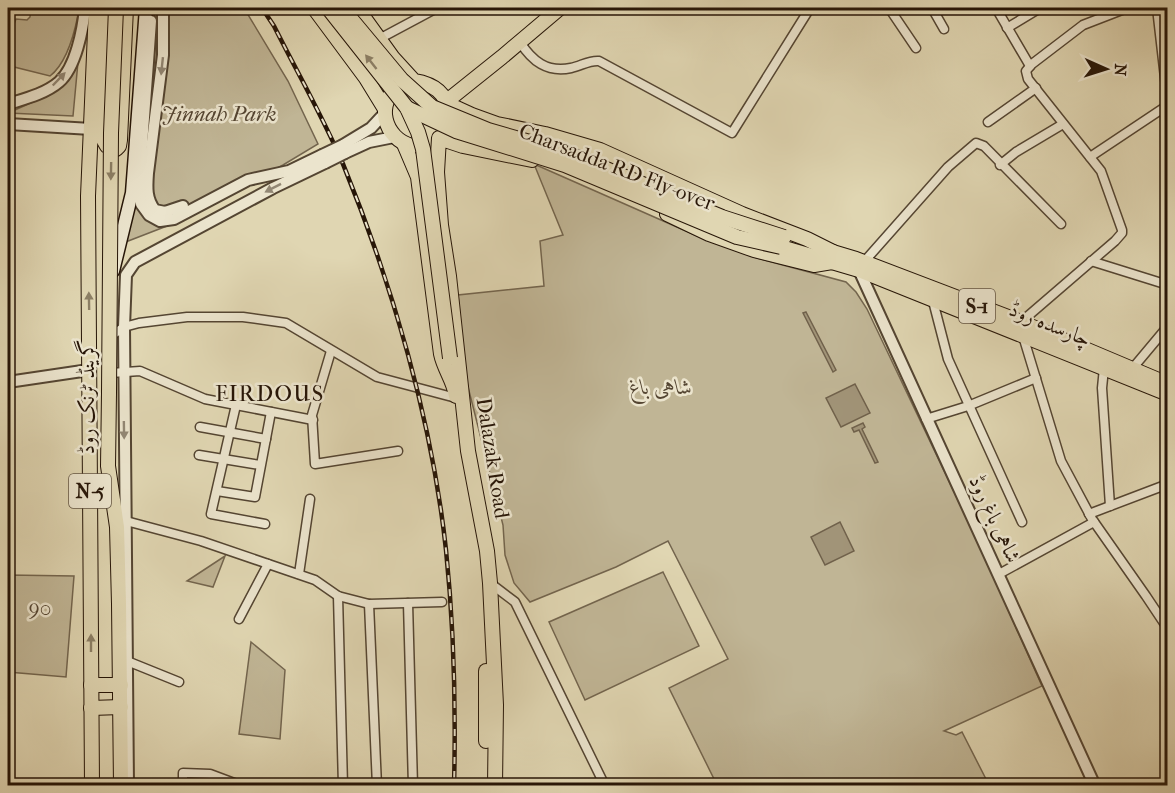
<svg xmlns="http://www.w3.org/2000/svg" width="1175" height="793" font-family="'IM FELL French Canon',Amiri,serif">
<rect width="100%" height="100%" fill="#e0d6b2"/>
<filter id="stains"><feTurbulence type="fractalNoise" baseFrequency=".00333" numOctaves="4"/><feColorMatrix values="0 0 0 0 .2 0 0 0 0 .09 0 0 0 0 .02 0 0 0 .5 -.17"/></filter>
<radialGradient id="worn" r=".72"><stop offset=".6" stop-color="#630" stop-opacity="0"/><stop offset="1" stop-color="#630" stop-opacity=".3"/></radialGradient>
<g fill="#c0b595" stroke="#73654e" stroke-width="1.5">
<path d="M31 8H64L78 15C74 35 67 63 50 76L14 67 8 99V40L16 19 27 20 30 17Z"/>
<polygon points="155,8 244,8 288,81 318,144 283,165 185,219 123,243 153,48"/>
<polygon points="78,62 73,116 8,113 44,97"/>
<polygon points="534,164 695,235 757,258 846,282 856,292 867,309 977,540 1042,686 944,731 956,735 962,732 989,785 717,785 669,688 728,659 668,541 616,567 530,602 514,583 505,555 503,525 466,379 458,295 544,286 540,241 563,235"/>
<polygon points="225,556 213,587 187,581"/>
<polygon points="663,572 699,646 585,700 549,622"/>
<polygon points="8,575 74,576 66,677 8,672"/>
<polygon points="251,642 285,670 280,739 239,734"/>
</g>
<g fill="#a19478" stroke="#70614b" stroke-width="1.5">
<polygon points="806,312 836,370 833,372 803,313"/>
<polygon points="855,384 870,413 841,427 826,398"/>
<polygon points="863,423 865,427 862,429 878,462 875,463 859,430 854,432 852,428"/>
<polygon points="840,522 854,551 825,565 811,537"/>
</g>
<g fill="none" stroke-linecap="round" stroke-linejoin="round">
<polyline stroke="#a19478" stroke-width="8" points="1166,8 1168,21"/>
<g stroke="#544532" stroke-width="11">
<g id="minor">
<polyline points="889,8 916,48"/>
<polyline points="932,8 944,29"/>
<polyline points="976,8 980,8"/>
<polyline points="996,8 1030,66"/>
<polyline points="1157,8 1168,104"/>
<polyline points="1007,28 1040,8"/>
<polyline points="379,39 437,8"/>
<path d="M520 42C532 61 547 73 571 68 581 66 589 60 599 61L732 133 810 8"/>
<polyline points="988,122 1036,88"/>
<polyline points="1090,157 1168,105"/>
<polyline points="1000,165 1016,152 1063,124"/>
<polyline points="1091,261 1168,285"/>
<polyline points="863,263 948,167 976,143 984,146 1061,224"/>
<polyline points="933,301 948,359 1022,522"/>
<polyline points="1021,322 1115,241 1122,233 1122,230 1101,171 1028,79 1026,71 1032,64 1083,25 1127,8"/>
<polyline points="111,336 124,327 139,323 187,317 243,317 286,323 377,377 456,398"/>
<polyline points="1023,336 1061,461 1092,519 1146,596 1168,629"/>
<polyline points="331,351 312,415 315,464 398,451"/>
<polyline points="1104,368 1102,388 1110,506"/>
<polyline points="1132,369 1168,326"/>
<polyline points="111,373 140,371 205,399 313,420"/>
<polyline points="236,405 211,514 265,524"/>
<polyline points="926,419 968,406 1036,378"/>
<polyline points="200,427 266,439"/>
<polyline points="199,455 260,465"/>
<polyline points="217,491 255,497 271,412"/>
<polyline points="1089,514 1168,484"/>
<polyline points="126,521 201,541 315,580 338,596 369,604 442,602"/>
<polyline points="299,574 310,499"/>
<polyline points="999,574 1094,522"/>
<polyline points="490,583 515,602 605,786"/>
<polyline points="338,596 343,786"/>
<polyline points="408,603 413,786"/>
<polyline points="369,604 377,786"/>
<polyline points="239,619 268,564"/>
<polyline points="127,661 179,682"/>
<polyline points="183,786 183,773 210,774 242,786"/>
</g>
</g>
<g stroke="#544532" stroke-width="14">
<g id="tertiary">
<path d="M163 8V55L148 173C147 187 146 199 155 210L165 212 183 206"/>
<polyline points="151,21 140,173 141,204 149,215 160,221 174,219 248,180 289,171 322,155"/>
<path d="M8 104C24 99 45 94 59 82 76 67 83 29 85 8"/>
<polyline points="8,124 91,129"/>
<polyline points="343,145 371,128 384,114"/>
<polyline points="345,153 369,142 394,137"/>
<polyline points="859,270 1095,786"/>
<polyline points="8,382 89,370"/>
<polyline points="128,786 124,327 126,275 135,262 273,188 325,163"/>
</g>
</g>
<g stroke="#261507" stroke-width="15">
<polyline id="secondary" points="113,271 132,193 146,8"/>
</g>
<g stroke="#261507" stroke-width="16">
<g id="primary">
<polyline points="314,8 366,78 385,109"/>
<path d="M357 8 393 58 414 81C433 84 446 92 449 112"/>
<polyline points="447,101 502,57 560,8"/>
<polyline points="448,104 472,115 497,124 545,134 600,150 742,214 807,239 833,252"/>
<path d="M404 144 418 177 441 354C444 369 454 381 456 396"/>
<path d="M412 146C384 139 374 102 400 86 404 83 410 83 414 81"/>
<polyline points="667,214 709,234 754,250 814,265 832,262"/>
<polyline points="781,247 859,270 1168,394"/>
<polyline points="826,250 856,259 1021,322 1168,384"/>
<polyline points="486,671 486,741"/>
<polyline points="495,786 496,705 490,583 487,551 468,451 449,276 441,225 437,172 439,138 463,146 532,160"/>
</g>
</g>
<g stroke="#261507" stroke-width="16">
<g id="trunk">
<polyline points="105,8 103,139 107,146 116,149 119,146 120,140 126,8"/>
<polyline points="109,393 108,466 117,527 119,604 121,786"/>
<polyline points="91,685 121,685"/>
<polyline points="91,708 121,707"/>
<polyline points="92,786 88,196 96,8"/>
</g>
</g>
<use href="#minor" stroke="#ebe4cd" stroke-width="8"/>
<use href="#tertiary" stroke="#ebe4cd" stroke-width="10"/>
<use href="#secondary" stroke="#ebe4cd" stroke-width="12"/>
<use href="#primary" stroke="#e0d6b2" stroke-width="14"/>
<use href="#trunk" stroke="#e0d6b2" stroke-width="14"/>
<g stroke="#261507" stroke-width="4.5">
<path id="rail" d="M262 8 274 26C297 72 323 117 343 164 392 284 432 420 446 550 454 628 456 707 454 786"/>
</g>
<use href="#rail" stroke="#ebe4cd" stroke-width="2" stroke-dasharray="7" stroke-linecap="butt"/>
<g stroke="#544532" stroke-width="14" stroke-linecap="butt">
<g id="tertiary-bridge">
<polyline points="322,155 343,145"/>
<polyline points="325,163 345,153"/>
</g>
</g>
<g stroke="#261507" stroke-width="16" stroke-linecap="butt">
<g id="primary-bridge">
<polyline points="328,8 407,108 418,132 423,149 450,358"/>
<polyline points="342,8 402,80 432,107 488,130 565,152 722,217 784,237"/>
<polyline points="407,108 456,131 565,165 737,237 781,247"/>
</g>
</g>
<g stroke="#261507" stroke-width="16" stroke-linecap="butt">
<polyline id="trunk-bridge" points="109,393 111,133 116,8"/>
</g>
<use href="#tertiary-bridge" stroke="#ebe4cd" stroke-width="10"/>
<use href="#primary-bridge" stroke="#e0d6b2" stroke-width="14"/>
<use href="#trunk-bridge" stroke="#e0d6b2" stroke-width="14"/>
</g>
<defs><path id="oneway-solid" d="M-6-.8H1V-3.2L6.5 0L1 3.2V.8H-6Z" transform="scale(1.5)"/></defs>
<g fill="#8c7f65">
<use href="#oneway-solid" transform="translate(371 62) rotate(-128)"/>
<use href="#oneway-solid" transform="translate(111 171) rotate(91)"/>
<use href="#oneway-solid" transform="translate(89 301) rotate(-91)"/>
<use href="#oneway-solid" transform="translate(91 643) rotate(-90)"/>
</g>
<g fill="#928774">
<use href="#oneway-solid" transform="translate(162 66) rotate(96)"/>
<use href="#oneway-solid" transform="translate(59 79) rotate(-46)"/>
<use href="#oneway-solid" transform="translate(273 188) rotate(153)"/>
<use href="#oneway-solid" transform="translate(124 430) rotate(89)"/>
</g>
<g text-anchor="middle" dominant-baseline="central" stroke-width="5" stroke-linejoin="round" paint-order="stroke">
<g fill="#ebe4cd" stroke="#615342" stroke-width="1.5">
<rect x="959" y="289" width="36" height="34" rx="4.5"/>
<rect x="69" y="474" width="42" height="34" rx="4.5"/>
</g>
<g font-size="20" font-weight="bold" fill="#261507">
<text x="977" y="306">S-1</text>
<text x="90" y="491">N-5</text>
</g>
<g font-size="21" font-style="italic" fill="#544532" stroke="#ebe4cd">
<text x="219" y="114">Jinnah Park</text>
<text x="661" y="387">شاہی باغ</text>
<text x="40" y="608">90</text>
</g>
<g font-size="21" fill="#261507" stroke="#ebe4cd">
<text transform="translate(617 167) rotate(21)">Charsadda RD Fly-over</text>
<text transform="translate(1050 324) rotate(22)">چارسدہ روڈ</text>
<text transform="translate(87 397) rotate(-90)">گرینڈ ٹرنک روڈ</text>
<text transform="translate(493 458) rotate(81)">Dalazak Road</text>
<text transform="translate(995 519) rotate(65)">شاہی باغ روڈ</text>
</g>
<g font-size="22" letter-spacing="1.5" fill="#261507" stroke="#ebe4cd">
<text x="270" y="394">FIRDOUS</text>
</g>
</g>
<rect width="1175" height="793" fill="none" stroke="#e0d6b2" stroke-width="30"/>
<rect x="9" y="9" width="1157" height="775" fill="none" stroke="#261507" stroke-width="3"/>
<rect x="15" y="15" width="1145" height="763" fill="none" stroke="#261507" stroke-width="1.5"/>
<g transform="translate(1106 69) rotate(93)" stroke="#ebe4cd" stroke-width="4.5" paint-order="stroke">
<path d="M0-4.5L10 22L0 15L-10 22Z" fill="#261507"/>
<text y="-9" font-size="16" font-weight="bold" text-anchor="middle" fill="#261507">N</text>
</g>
<rect width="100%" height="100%" filter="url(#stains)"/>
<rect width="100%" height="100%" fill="url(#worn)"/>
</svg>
